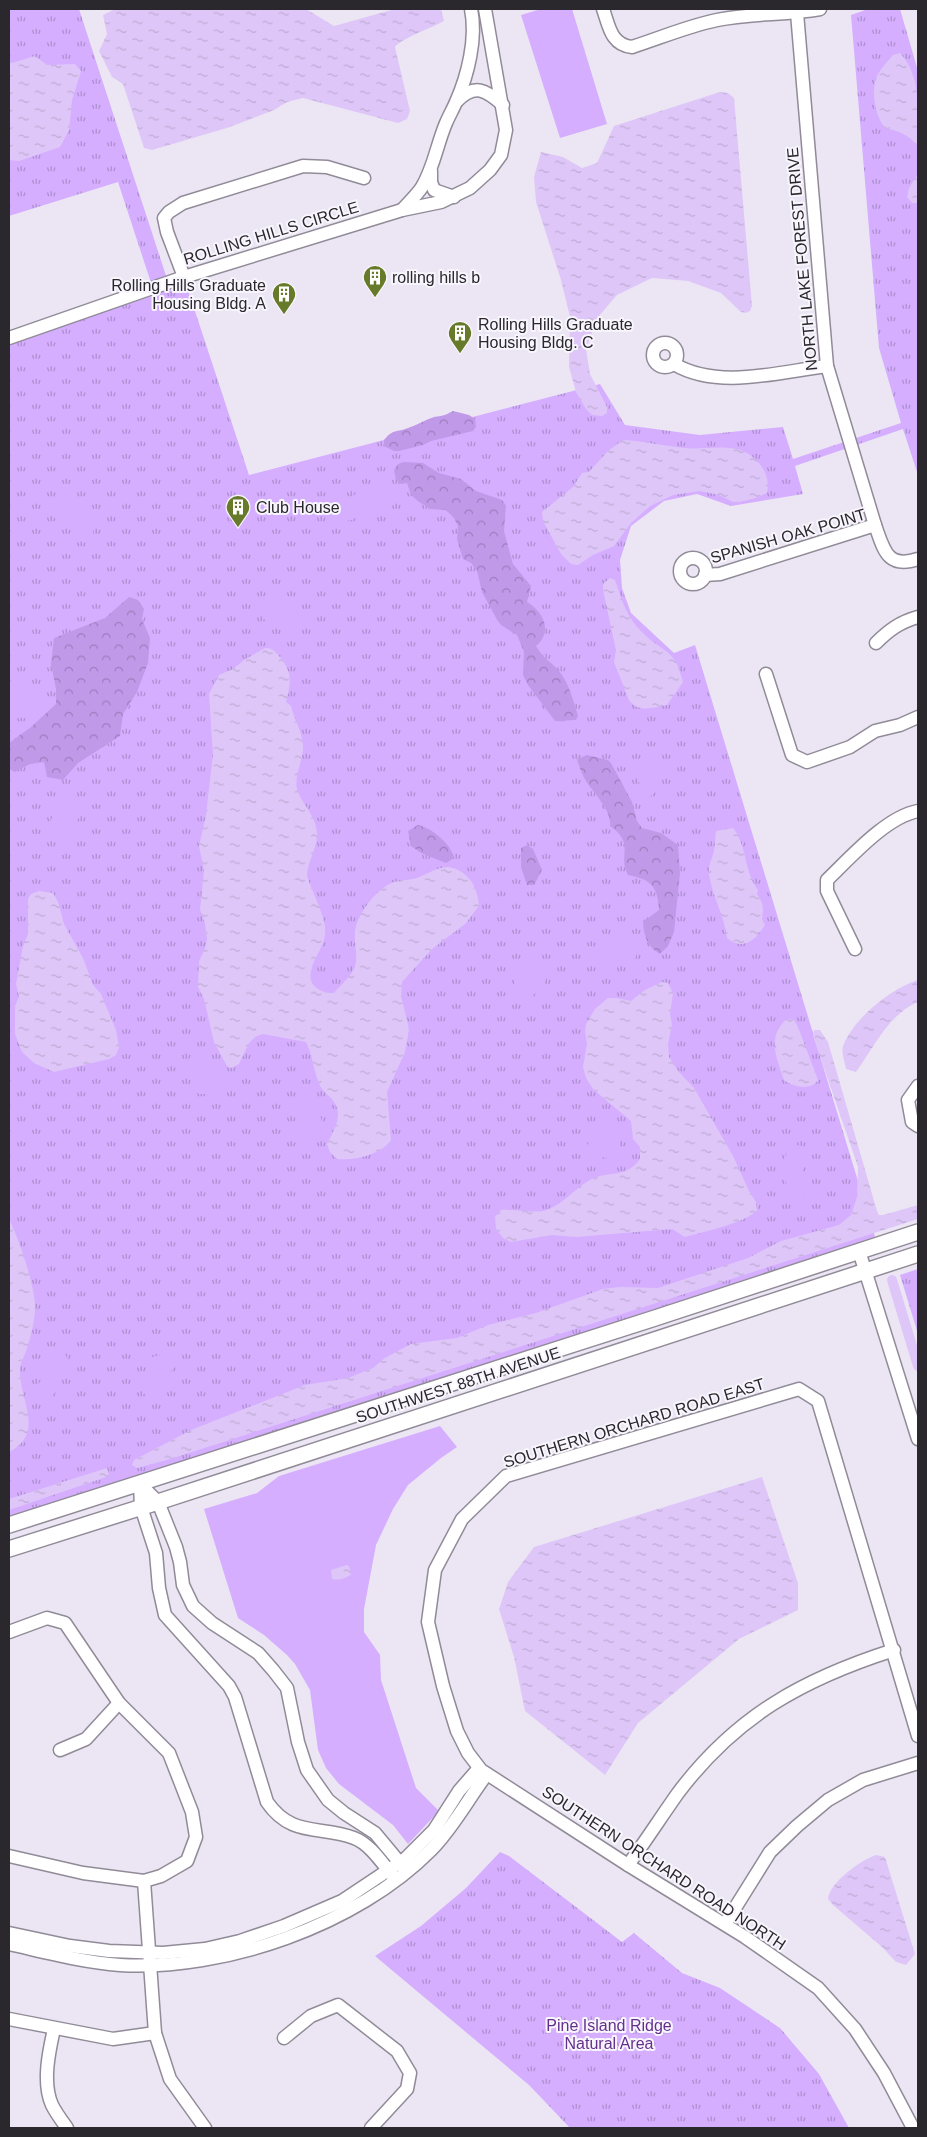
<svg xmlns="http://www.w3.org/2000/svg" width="927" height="2137" font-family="Helvetica,sans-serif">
<defs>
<pattern id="grass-tufts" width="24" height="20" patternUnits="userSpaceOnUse" patternTransform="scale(1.25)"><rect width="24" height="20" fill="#d5aeff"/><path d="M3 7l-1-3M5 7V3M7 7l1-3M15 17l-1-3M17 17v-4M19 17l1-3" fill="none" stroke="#ad8ecf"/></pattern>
<pattern id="forest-crowns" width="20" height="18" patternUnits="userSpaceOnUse" patternTransform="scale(1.25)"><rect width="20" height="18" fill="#c099e9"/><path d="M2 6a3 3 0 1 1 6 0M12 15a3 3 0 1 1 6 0" fill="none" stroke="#9c7dbd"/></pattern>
<pattern id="water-ripples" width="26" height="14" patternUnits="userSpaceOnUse" patternTransform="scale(1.25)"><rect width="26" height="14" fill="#dec7f8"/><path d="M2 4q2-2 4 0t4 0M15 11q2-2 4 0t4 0" fill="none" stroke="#bfabd5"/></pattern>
</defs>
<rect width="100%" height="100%" fill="#ece6f4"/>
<g fill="url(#grass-tufts)">
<polygon points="9,9 79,9 171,291 188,290 249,475 600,384 625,425 700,435 783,427 793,459 901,423 879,348 851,15 868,9 900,9 918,71 918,475 903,429 795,466 803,494 731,506 697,494 664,501 631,526 620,560 622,588 631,613 674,653 695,645 875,1237 9,1520 9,344 155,295 118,182 9,216"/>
<polygon points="918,1269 918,1334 900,1275"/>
<polygon points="500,1852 509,1856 622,1942 634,1933 682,1973 720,1988 780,2028 819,2074 849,2128 570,2128 529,2085 375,1956 421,1926 466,1888"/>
</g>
<g fill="url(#forest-crowns)">
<path d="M453 411 469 415 475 419 476 427 473 431 431 441 423 445 399 451H394L384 446V440C394 428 396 433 408 428 417 425 425 420 434 417 442 416 446 415 453 411Z"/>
<path d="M404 462 423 463 439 473 461 479 476 491 502 500 506 506 504 531 513 564 531 586 527 602C544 612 553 632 536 646 544 660 554 663 562 675 570 687 574 703 578 716L576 720 555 721 528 685 523 675 524 652 517 635 501 625 496 618 482 592 477 571 471 563 463 559 457 539 458 526 454 518 446 510 431 509 419 502 411 495 407 483 401 484 396 480 394 470 398 464Z"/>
<polygon points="129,597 138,600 144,609 142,619 150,638 148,663 137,692 123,714 120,736 78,763 63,780 47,777 44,762 30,764 15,772 9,769 9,743 31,727 56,704 56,689 51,664 54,638 105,618"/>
<path d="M587 755 608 760 611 763 632 802 637 821 642 828 661 833 678 845 680 873 674 932 668 946 660 954C647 947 643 934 643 920L647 919 659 910C658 886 650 879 628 875 617 856 636 844 610 826 612 810 594 794 586 781 582 775 579 766 577 759Z"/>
<path d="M418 825C432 828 451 844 454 858L446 863 421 853 411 846 408 831Z"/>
<polygon points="527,845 533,849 542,870 534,885 527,885 521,867 521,848"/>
</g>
<g fill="#d5aeff">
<polygon points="541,9 572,9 607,124 560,138 521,15"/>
<path d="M370 490H381L389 494 393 504 390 514 385 516 370 509C359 513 354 524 341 520L338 512C344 498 355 493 370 490Z"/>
<polygon points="63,502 81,506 89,511 94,536 87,543 79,541 73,528 59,523 53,516 55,507"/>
<path d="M284 598C296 605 305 617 297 629L293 630 276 621 265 620 255 610V605L261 600Z"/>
<path d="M18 686C33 685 53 708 35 718 29 721 25 717 19 718 16 718 12 722 9 724 9 711 7 694 18 686Z"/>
<path d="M635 760 640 763 657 761 663 766C666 775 658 794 648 797L643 794 638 779 628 766 630 762Z"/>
<path d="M74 796 80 799C85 813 77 818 73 830 70 837 71 842 61 843 37 829 57 804 74 796Z"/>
<path d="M623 928 628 929C639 939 643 961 625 965L616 961 601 966 595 964C592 952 612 930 623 928Z"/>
<polygon points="529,951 535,955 545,975 546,980 543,986 528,1000 522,1000 519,997 514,983 515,975 521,965 523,954"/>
<path d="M194 1053C202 1054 202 1061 207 1067 215 1075 240 1079 222 1094H199L192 1090 188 1060Z"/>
<path d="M297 1096C302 1096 303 1098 307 1101 322 1111 330 1131 313 1145L299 1143 294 1137 296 1120 291 1101Z"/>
<path d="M609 1127 619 1133 621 1156 614 1162 600 1156 594 1159H588L584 1153C586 1143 599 1129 609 1127Z"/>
<polygon points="799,1145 805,1147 807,1150 802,1173 808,1192 805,1196 795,1199 788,1194 787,1185 780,1167 788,1151"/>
<path d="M58 1350C74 1355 66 1371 61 1381 56 1392 50 1406 36 1397L34 1389C36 1385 40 1383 42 1379 48 1369 45 1359 58 1350Z"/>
<path d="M172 1353 179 1354 181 1361 169 1373 165 1392 155 1400 147 1399 142 1389C144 1381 148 1361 152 1357Z"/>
<polygon points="440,1426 457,1447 441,1458 408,1485 393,1509 376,1545 364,1609 364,1632 380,1655 381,1680 416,1788 439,1811 408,1844 393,1825 339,1784 326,1768 318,1750 310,1690 295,1664 287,1655 264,1635 238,1618 204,1509 257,1493 279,1476"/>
</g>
<g fill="url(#water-ripples)">
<path d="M115 9H306L334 26 395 9H441L444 21C432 28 402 38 395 47L410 111 407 119 398 123 303 98 287 102 274 110 227 128 152 150 144 148 123 84 112 77 99 51 107 34 103 15Z"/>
<path d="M900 53C923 77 918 117 918 147 910 135 899 131 885 128 875 116 870 89 878 74 882 67 888 61 893 55Z"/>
<polygon points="35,56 47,65 75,64 81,71 72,100 69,130 60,147 19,161 9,160 9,62 12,63"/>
<polygon points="720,92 728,93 734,98 752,306 750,311 746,313 741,312 721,293 688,281 652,278 617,295 598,317 586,349 590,374 607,407 607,413 602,416 592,415 586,409 576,392 569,367 570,317 561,280 536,202 534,177 541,152 563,157 582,168 597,163 614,126"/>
<polygon points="918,174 918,203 912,203 907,197 909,188"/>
<path d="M623 440C644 441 664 446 684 448 714 451 741 438 762 467 767 474 769 484 767 493L756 498 735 503 719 495 700 491 673 495 650 506 631 523 614 546 593 555 578 565 571 564 561 554 543 521 542 512 573 487 582 473 589 472 608 451Z"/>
<path d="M610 578 615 580C622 600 626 617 642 632 664 655 673 645 683 682L667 705C654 707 639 714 629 700L614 662 616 650 603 590V584Z"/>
<path d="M265 648C272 648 275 651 279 656 293 672 291 683 286 702L291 706C294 719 303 733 303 747 303 761 294 775 297 789 302 805 317 816 317 835 317 849 307 862 307 876 312 891 323 912 325 927 327 945 314 955 311 971 307 986 322 994 334 993 341 985 355 973 356 962 357 952 354 941 355 931 357 914 378 887 394 882 402 880 409 880 417 878 430 873 442 863 456 869 472 876 478 891 479 906L465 924 432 949 402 982 401 996 409 1029 405 1052 387 1092 391 1140C381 1155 353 1161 337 1159L330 1152 327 1144C335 1128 345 1114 331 1098 326 1093 321 1089 319 1083 313 1069 313 1056 306 1042L263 1034 255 1037 249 1043 239 1064 231 1068 227 1066 214 1042 204 999 198 987 199 961 205 949 207 939 205 923 200 910 204 870 199 846 206 815 213 754 209 694 219 675 233 669 244 660Z"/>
<path d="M733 828C747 845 744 872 758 890L757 894C763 904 764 906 762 919L765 925C756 939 744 952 727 938 724 914 712 896 709 874 708 865 712 859 714 851 715 845 715 838 716 831Z"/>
<polygon points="39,891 53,893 58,902 64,924 83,958 93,985 101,994 116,1030 119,1047 116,1055 109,1059 54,1072 34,1063 22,1052 15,1034 15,1006 19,997 16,984 23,946 28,934 28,899 31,894"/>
<path d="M918 980V1002C889 1014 874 1047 856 1072L846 1069C845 1063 841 1052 843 1046 853 1019 891 988 918 980Z"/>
<path d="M662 982 668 983 673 993 670 1014 672 1025 668 1044 669 1057 679 1072 694 1088 733 1156 749 1191 756 1202 757 1210C744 1224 705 1231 685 1237L672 1229 576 1237 552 1235 511 1242 503 1238 499 1233 496 1228 495 1217 501 1210C513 1209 533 1213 543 1211 563 1206 574 1188 592 1179 611 1170 625 1179 640 1159V1147L633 1139 631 1121 593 1089 586 1078 583 1067 587 1044 585 1032 586 1024 595 1009 608 998H616L631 1001 645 990Z"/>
<path d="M787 1019 794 1020 798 1027 818 1080C811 1091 793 1087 784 1080 777 1059 766 1036 787 1019Z"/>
<polygon points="814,1030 820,1030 828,1042 877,1211 879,1215 883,1215 918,1205 918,1219 167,1460 137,1468 132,1465 134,1460 191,1430 305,1385 348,1378 373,1368 385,1358 411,1344 457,1338 488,1325 536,1313 603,1289 620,1287 658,1288 748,1258 781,1241 839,1225 851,1215 857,1197 858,1167 813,1036"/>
<path d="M9 1219C18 1236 37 1291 35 1311 34 1323 31 1336 27 1348 25 1355 20 1363 20 1370 19 1400 46 1433 9 1452Z"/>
<polygon points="107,1468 109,1476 9,1510 9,1499"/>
<polygon points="762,1477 798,1583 798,1610 739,1639 638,1723 605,1775 525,1711 514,1657 499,1609 508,1582 534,1547"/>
<path d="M347 1565 349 1566 351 1574C347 1578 337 1581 332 1579L331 1570Z"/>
<path d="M876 1855 885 1857 915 1954 906 1965 896 1962 882 1947 833 1905 828 1899C829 1883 862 1859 876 1855Z"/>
</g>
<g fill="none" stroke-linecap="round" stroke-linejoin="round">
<polyline stroke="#dec7f8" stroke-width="10" points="892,1280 918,1366"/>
<g stroke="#918b98" stroke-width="15">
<g id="minor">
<path d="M603 9C609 26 611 45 632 47 660 38 688 26 717 20 751 13 786 15 820 9"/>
<polyline points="797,13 827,366 875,525"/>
<path d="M457 101C475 83 486 90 503 105"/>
<polyline points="431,171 431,182 434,190 454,197"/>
<path d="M402 210C408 203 417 195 422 187 434 167 437 144 446 123 449 116 453 109 456 102 468 75 477 38 471 9"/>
<polyline points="184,277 167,232 164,218 169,212 183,203 303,166 327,167 364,178"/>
<polyline points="9,338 184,277 402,210 441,202 470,188 490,170 501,155 506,130 485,9"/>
<circle cx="665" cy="355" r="12"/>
<path d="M674 364C718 390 778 372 827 366"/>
<circle cx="693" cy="571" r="13"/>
<path d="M705 575 720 574 875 525C884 550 887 569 918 559"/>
<path d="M876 643C889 630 900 622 918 617"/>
<polyline points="766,674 792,755 807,762 850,747 875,731 900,725 918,717"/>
<path d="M855 949 827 891V880C851 857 886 817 918 811"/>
<polyline points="918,1086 908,1100 912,1122 918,1126"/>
<polyline points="859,1251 918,1439"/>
<path d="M140 1484 141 1507 156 1553 159 1588 165 1615 229 1686 235 1697 267 1802C292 1838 320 1825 354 1838 370 1844 382 1863 393 1876"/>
<polyline points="140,1484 158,1502 176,1547 180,1562 183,1585 193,1606 212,1623 258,1653 273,1670 287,1688 298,1742 307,1770 328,1800 344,1813 375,1833 405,1869"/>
<polyline points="9,1632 47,1618 65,1623 119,1703 169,1753 192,1812 196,1837 187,1861 161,1876 144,1881 83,1873 9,1856"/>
<polyline points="60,1750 86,1739 119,1703"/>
<path d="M628 1865C645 1842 661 1817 678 1793 736 1716 803 1679 894 1650"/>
<polyline points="144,1881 155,2033 170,2079 205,2128"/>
<polyline points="725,1924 770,1852 797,1826 828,1800 863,1780 918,1763"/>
<polyline points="9,1933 70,1946 109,1951 163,1953 205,1949 240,1941 284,1926 342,1901 405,1859 434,1830 459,1791 479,1768"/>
<path d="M9 1944C45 1952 82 1962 120 1965 224 1971 357 1925 431 1850 453 1828 468 1799 487 1774"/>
<polyline points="9,2019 113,2039 155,2033"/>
<path d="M54 2029C49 2051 42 2083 52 2105 56 2113 62 2121 67 2128"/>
<polyline points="284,2038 311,2016 338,2005 397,2051 410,2073 407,2089 371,2128"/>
<polyline points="913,2128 884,2073 855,2029 818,1988 745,1937 628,1865 481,1770 468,1753 457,1731 443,1686 428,1622 435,1570 462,1519 506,1476 799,1389 818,1401 918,1736"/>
</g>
</g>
<g stroke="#918b98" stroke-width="18">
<g id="major">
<polyline points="9,1525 652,1319 918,1232"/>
<polyline points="9,1549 158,1502 918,1254"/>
</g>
</g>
<use href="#minor" stroke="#fff" stroke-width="12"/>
<use href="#major" stroke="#fff" stroke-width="15"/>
</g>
<defs>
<g id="building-pin" transform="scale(1.25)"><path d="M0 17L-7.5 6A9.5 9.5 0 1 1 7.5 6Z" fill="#677a2a" stroke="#f8f5fd"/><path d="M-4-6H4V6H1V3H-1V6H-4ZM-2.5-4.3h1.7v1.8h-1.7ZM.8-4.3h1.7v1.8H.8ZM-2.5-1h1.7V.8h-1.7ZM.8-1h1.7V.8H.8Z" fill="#fff"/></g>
</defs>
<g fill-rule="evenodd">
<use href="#building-pin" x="375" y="277"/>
<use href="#building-pin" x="284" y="294"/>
<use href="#building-pin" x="460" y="333"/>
<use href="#building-pin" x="238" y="507"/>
</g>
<g text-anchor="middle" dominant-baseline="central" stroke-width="4" stroke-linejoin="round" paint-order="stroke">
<g font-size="16" fill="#2a282d" stroke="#f8f5fd">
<text transform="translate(271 233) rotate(-17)">ROLLING HILLS CIRCLE</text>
<text transform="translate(802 259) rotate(-95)">NORTH LAKE FOREST DRIVE</text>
<text transform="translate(788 536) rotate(-16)">SPANISH OAK POINT</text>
<text transform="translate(458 1385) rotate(-18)">SOUTHWEST 88TH AVENUE</text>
<text transform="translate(634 1423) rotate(-17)">SOUTHERN ORCHARD ROAD EAST</text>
<text transform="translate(664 1868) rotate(33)">SOUTHERN ORCHARD ROAD NORTH</text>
</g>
<g font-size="16" fill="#2a282d" stroke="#f8f5fd" text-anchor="start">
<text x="392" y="277">rolling hills b</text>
<text x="266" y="285" text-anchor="end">Rolling Hills Graduate<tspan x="266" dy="18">Housing Bldg. A</tspan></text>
<text x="478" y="324">Rolling Hills Graduate<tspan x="478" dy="18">Housing Bldg. C</tspan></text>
<text x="256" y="507">Club House</text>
</g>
<g font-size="16" fill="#63318d" stroke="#f8f5fd">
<text x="609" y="2025">Pine Island Ridge<tspan x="609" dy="18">Natural Area</tspan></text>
</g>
</g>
<rect width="927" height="2137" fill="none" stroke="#2a282d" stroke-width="20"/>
</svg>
